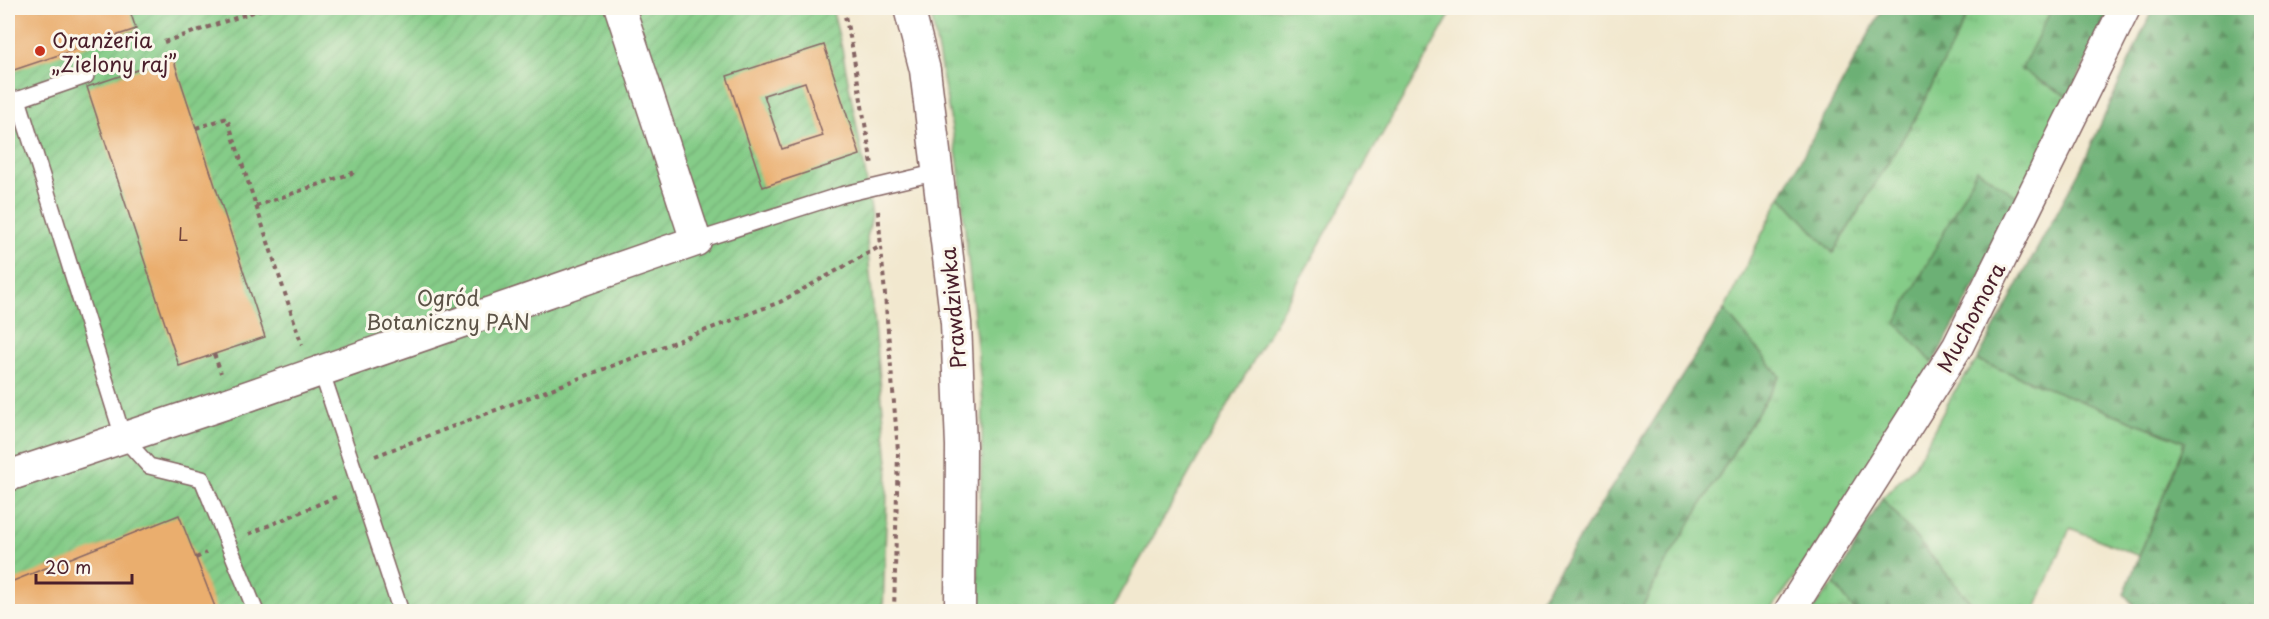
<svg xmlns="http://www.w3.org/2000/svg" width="2269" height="619" font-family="'Playpen Sans',sans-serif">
<defs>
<pattern id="grass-tufts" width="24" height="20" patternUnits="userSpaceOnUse" patternTransform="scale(1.5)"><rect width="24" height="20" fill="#85cc88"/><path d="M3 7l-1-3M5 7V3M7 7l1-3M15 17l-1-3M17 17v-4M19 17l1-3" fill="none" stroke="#74af76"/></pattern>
<pattern id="forest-firs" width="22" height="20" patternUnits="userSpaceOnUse" patternTransform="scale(1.5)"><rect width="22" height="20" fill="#6cb074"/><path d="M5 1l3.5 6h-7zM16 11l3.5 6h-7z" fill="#5b8f5f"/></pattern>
<pattern id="garden-furrows" width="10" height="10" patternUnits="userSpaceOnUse" patternTransform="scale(1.5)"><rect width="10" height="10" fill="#85cc88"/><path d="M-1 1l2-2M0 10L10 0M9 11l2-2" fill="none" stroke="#74af76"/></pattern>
</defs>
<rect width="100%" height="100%" fill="#fbf7ec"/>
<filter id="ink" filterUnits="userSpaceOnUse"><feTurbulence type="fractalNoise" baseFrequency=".0167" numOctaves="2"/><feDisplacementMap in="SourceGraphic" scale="12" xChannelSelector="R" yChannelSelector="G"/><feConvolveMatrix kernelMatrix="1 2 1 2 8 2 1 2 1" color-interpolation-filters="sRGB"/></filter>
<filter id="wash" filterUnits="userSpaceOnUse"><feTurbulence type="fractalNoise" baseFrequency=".008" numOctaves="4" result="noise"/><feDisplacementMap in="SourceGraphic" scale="24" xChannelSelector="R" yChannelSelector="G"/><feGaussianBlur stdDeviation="1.35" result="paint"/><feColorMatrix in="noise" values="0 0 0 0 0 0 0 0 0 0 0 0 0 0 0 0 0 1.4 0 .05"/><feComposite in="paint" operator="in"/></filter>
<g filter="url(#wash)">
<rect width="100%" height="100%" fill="#f2e8cf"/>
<g fill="url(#grass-tufts)" stroke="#68765a" stroke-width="1.5">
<polygon points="930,8 1454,8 1111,611 977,611 983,405 958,161"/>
<polygon points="1971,8 2052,8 2022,70 2069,97 2022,200 1977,169 1897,323 1933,363 1810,557 1770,611 1640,612 1663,567 1780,376 1724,310 1781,196 1833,253 1916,117"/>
<polygon points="1977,360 2185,442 2139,556 2070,528 2035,611 1978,611 1882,498 1915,465 1954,392"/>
<polygon points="1834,584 1855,611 1810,612"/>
</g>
<g fill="url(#forest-firs)" stroke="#5b6850" stroke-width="1.5">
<polygon points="1883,8 1971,8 1916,117 1833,253 1781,196"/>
<polygon points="2052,8 2112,8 2069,97 2021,70"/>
<polygon points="2153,8 2261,8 2261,611 2139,611 2124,594 2185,442 1977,360 2081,168"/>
<polygon points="1977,169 2022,200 1933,363 1896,323"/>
<polygon points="1724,310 1780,376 1663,567 1640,611 1533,611"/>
<polygon points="1882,498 1978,611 1855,611 1834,584"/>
</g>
<polygon fill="url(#garden-furrows)" stroke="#68765a" stroke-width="1.5" points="8,8 832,8 842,49 864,165 872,215 867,237 868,253 888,463 883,611 8,611"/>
<g id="blocks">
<g fill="#eaae6e" fill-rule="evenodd">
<polygon points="8,8 129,8 136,29 8,72"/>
<path d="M824 45 860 155 763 187 727 76ZM805 82 823 136 782 149 764 95Z"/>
<polygon points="173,58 265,337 179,366 87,87"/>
<polygon points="179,515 217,612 8,612 8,583"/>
</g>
</g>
</g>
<g filter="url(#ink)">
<use href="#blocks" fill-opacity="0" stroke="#856564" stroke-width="1.5"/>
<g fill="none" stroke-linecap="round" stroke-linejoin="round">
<g stroke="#856564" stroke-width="18">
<g id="lane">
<polyline points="18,99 123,437 149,466 202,479 256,612"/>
<polyline points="8,103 86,76"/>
<polyline points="696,241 841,195 938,172"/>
<polyline points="321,370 401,612"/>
</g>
</g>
<g stroke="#856564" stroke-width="33">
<g id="street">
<polyline points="909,8 925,70 956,323 961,446 960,612"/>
<polyline points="8,476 231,402 696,241 620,8"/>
<polyline points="1789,612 1958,346 2125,8"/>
</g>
</g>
<g stroke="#856564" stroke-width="4" stroke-dasharray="4.5 4.5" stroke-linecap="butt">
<polyline points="843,8 851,41 872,165"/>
<polyline points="164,42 265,8"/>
<polyline points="196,128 227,118 302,345"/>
<polyline points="256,206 355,172"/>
<polyline points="878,211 898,451 894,612"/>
<polyline points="214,354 221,373"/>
<polyline points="375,456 780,302 881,246"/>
<polyline points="249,534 338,496"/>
<polyline points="196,558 206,553"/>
</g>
<use href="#lane" stroke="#fff" stroke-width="15"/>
<use href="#street" stroke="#fff" stroke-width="30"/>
</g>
</g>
<circle fill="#c8321e" stroke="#fbf7ec" stroke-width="2" cx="40" cy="51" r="6"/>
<g text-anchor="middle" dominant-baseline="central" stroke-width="6" stroke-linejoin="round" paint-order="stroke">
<g font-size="18" fill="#72433c">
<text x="183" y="233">L</text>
</g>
<g font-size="21" fill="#4a1f2b" stroke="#fbf7ec" text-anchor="start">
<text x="52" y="39">Oranżeria<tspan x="52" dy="24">„Zielony raj”</tspan></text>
</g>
<g font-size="21" fill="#5c5347" stroke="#fbf7ec">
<text x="448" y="297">Ogród<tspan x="448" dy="24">Botaniczny PAN</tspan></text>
</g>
<g font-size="21" fill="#4a1f2b" stroke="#fbf7ec">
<text transform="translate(952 308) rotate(-95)">Prawdziwka</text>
<text transform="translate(1970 317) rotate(-62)">Muchomora</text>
</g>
</g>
<rect width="2269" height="619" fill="none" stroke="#fbf7ec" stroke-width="30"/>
<path d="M36 574v9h96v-9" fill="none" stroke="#4a1f2b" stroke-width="3"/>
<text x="45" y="574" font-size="18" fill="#4a1f2b" stroke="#fbf7ec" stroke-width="4.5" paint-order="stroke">20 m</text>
</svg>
